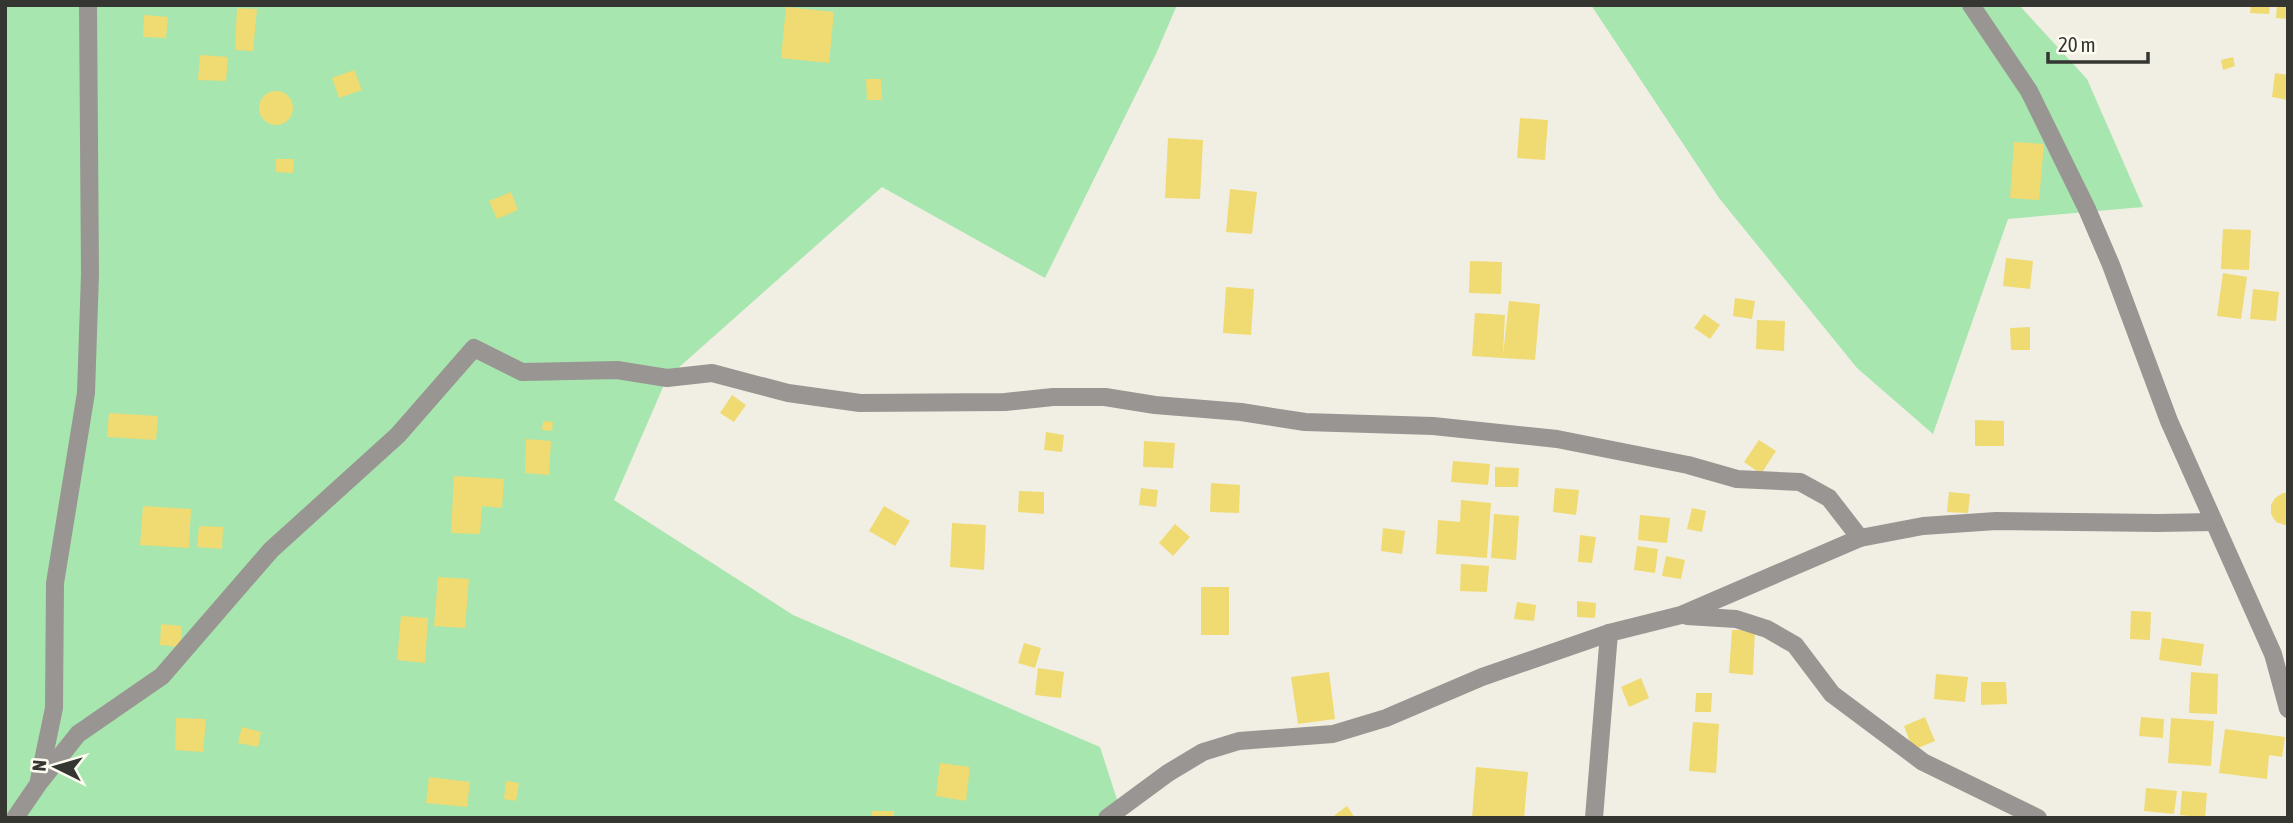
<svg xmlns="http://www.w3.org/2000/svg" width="2293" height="823" font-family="'Asap Condensed',sans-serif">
<rect width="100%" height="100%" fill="#f1efe4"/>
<g fill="#a7e6ae">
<polygon points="5,5 1177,5 1156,54 1045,278 882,187 667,378 614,500 793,615 1100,747 1123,818 5,818"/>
<polygon points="1591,5 2019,5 2087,79 2143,207 2008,219 1933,434 1857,368 1719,198"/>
</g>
<g fill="#f0da72">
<polygon points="2251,5 2270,5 2269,14 2250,13"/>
<polygon points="2277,5 2288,5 2288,19 2276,18"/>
<polygon points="786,7 834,12 829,63 781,58"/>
<polygon points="237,8 257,9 253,51 235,50"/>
<polygon points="144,15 168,17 166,38 143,37"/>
<polygon points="200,55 228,57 226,81 198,80"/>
<polygon points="2233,57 2235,66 2223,70 2221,60"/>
<polygon points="354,70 362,90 339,98 332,78"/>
<polygon points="2275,73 2288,75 2288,100 2272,97"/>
<polygon points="866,79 881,79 882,100 867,100"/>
<circle cx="276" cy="108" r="17"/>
<polygon points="1520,118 1548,120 1545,160 1517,158"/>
<polygon points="1168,138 1203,140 1200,199 1165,198"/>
<polygon points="2014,142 2044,144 2039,200 2010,198"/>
<polygon points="276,159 294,159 293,173 276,172"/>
<polygon points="1230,189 1257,192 1252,234 1226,232"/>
<polygon points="511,192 518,210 497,219 489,201"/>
<polygon points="2223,229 2251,230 2249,270 2221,269"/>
<polygon points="2006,258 2033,261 2030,289 2003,286"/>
<polygon points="1470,261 1502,262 1501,294 1469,293"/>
<polygon points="2223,273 2247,277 2241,319 2217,316"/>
<polygon points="1226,287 1254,289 1251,335 1223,333"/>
<polygon points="2253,289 2279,292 2276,321 2250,319"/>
<polygon points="1735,298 1755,301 1752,319 1733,316"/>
<polygon points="1509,301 1540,304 1535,360 1472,356 1475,313 1505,315 1503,355"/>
<polygon points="1704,314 1720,325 1710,339 1694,328"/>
<polygon points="1757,320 1785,321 1784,351 1756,349"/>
<polygon points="2030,327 2030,350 2011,350 2010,328"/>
<polygon points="732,395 746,405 734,422 720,413"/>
<polygon points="109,413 158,416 156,440 107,437"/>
<polygon points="1975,420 2004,421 2004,446 1975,446"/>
<polygon points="543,421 553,422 552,431 542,430"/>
<polygon points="1046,432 1064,435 1062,452 1044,450"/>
<polygon points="526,439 551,441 549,475 525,473"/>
<polygon points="1759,440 1776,451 1761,474 1744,462"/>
<polygon points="1144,441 1175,443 1173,468 1143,467"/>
<polygon points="1453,461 1490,464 1488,485 1451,482"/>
<polygon points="1495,467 1519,468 1518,487 1495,487"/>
<polygon points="454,476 504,479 502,508 482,506 480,534 451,533"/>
<polygon points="1211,483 1240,485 1239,513 1210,512"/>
<polygon points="1141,488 1158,490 1156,507 1139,505"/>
<polygon points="1555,488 1579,490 1576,515 1553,512"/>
<polygon points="1019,491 1044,492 1044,514 1018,512"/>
<polygon points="1949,492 1970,494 1968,513 1947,512"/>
<polygon points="2283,493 2288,493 2288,526 2276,522 2271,514 2271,505 2275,498"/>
<polygon points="1461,500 1491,503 1487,558 1436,554 1438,520 1460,522"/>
<polygon points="143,506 191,509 189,548 140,545"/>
<polygon points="884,506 910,521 895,546 869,531"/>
<polygon points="1692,508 1706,511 1702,532 1687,529"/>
<polygon points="1494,514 1519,516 1516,560 1491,558"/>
<polygon points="1640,515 1670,518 1667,543 1638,540"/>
<polygon points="952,523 986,525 984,570 950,567"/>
<polygon points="1175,524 1190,537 1173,556 1159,543"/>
<polygon points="199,526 223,527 222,549 197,547"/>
<polygon points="1383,528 1405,531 1402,554 1381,551"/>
<polygon points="1580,535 1596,537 1592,563 1578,562"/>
<polygon points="1637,546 1658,549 1655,573 1634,570"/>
<polygon points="1666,556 1685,560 1681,579 1662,576"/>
<polygon points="1461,564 1489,566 1487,592 1460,591"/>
<polygon points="438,577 469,579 465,628 434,626"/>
<rect x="1201" y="587" width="28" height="48"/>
<polygon points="1577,601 1596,603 1595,618 1577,617"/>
<polygon points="1517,602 1536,605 1534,621 1514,619"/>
<polygon points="2131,611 2151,612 2150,640 2130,639"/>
<polygon points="401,616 428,618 425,663 397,660"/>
<polygon points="161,624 182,626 180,647 160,645"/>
<polygon points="1732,630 1755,630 1753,675 1729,673"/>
<polygon points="2162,638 2204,644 2201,666 2159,660"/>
<polygon points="1024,643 1041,648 1035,668 1018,663"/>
<polygon points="1038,668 1064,672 1061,698 1035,695"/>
<polygon points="1329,672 1335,719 1298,724 1291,677"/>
<polygon points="2191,672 2218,674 2217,714 2189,713"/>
<polygon points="1936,674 1968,677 1965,702 1934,699"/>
<polygon points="1641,678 1649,698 1629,707 1621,687"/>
<polygon points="1981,682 2006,682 2007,704 1981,705"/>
<polygon points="1696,693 1712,693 1711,712 1695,712"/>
<polygon points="1925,717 1935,741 1913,750 1904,726"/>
<polygon points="2141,717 2164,719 2163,738 2139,736"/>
<polygon points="176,718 206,719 203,752 175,750"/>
<polygon points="2171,718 2214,721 2211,766 2168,763"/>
<polygon points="1693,722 1719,724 1716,773 1689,771"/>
<polygon points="242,727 261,732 258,747 238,743"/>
<polygon points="2225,729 2285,737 2282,757 2269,755 2267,779 2219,773"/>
<polygon points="940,763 970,767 966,801 936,796"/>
<polygon points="1476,767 1528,772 1524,818 1472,818"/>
<polygon points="429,777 470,782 467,807 426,803"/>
<polygon points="506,781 519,783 516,801 504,799"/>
<polygon points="2146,788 2177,791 2174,814 2144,811"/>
<polygon points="2182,791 2207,793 2205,818 2180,815"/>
<polygon points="1347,806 1355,818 1331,818"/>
<rect x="872" y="811" width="22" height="7"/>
</g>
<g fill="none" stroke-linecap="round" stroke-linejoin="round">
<g stroke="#999592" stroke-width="18">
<polyline points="1971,5 2029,91 2087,209 2111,265 2169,421 2273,654 2288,709"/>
<polyline points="1687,616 1736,619 1767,629 1795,645 1832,694 1923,762 2038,818"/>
<polyline points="39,780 54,708 55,583 86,393 90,274 88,5"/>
<polyline points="15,818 39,783 78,734 162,676 271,550 398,435 474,348 522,372 617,370 667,378 712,373 788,393 860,403 1005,402 1053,397 1105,397 1155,405 1241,412 1305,422 1433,426 1557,439 1688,465 1737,479 1800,482 1829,498 1860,538"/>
<polyline points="1107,818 1168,773 1203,752 1239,741 1333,734 1386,718 1482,677 1609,633 1681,615 1860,538 1923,526 1996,521 2158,523 2214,522"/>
<polyline points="1594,818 1609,633"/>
</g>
</g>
<rect width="2293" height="823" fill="none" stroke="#353531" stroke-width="14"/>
<g transform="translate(56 767) rotate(275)" stroke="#fefcf1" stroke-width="5" paint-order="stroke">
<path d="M0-5L12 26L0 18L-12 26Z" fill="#353531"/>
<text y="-10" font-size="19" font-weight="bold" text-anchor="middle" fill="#353531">N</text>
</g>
<path d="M2048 52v10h100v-10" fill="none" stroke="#353531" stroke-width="3.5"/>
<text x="2058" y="52" font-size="21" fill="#353531" stroke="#fefcf1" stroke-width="5" paint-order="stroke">20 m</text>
</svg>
